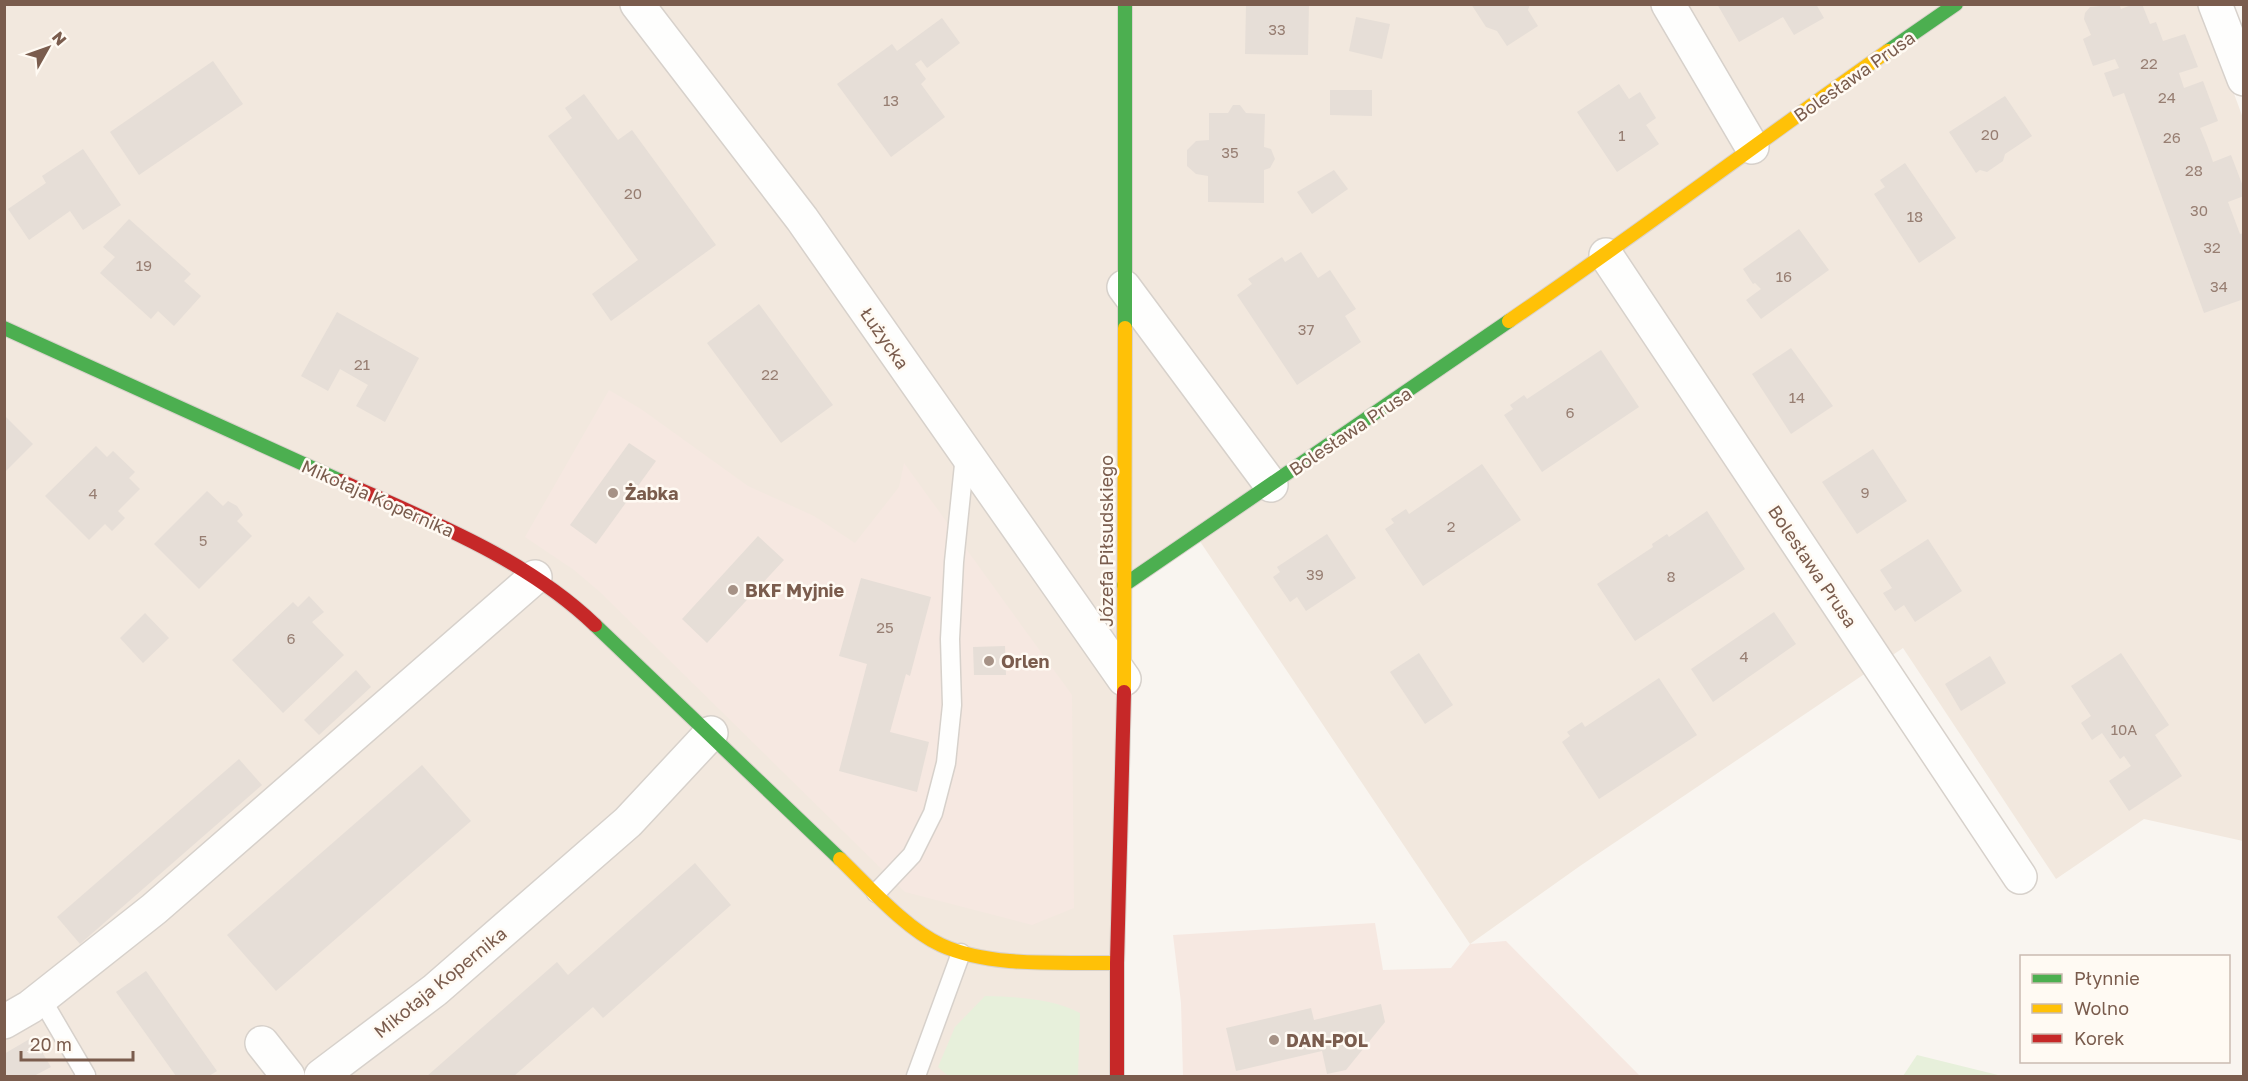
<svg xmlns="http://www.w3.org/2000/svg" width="2248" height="1081" font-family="'Golos Text',sans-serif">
<rect width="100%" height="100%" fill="#f9f5f0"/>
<polygon fill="#f2e8de" points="5,5 2201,5 2243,118 2243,841 2144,819 2056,879 1903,648 1580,866 1470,944 1197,537 1120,589 1117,1076 5,1076"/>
<g fill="#f6e8e1">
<polygon points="609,390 641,409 748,486 814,516 855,543 899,487 904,463 1072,695 1074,908 1032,925 905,892 600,592 574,570 525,537"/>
<polygon points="1375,923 1383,970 1451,968 1470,944 1506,941 1640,1076 1183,1076 1181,1003 1173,935"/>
</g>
<g fill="#e7f0db">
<path d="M985 996C1017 997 1051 998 1080 1013L1078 1076H948L938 1067 955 1027Z"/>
<polygon points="1917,1055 2002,1076 1903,1076"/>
</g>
<g fill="#e6ded7">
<polygon points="1246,4 1309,4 1308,55 1245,54"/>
<polygon points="1471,4 1530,4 1528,10 1538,26 1507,46 1497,31 1486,27"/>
<polygon points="1717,4 1816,4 1824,18 1794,35 1783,17 1739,42"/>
<polygon points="2119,4 2121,9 2134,4 2142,4 2150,24 2156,22 2163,41 2185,34 2198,67 2179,73 2184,88 2203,81 2218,121 2200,128 2207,145 2213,162 2231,155 2244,189 2244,196 2228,202 2240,234 2244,233 2244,299 2204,313 2124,93 2113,97 2104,73 2119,68 2115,59 2093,66 2083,39 2091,35 2084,19 2085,13 2090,7"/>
<polygon points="1356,17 1390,24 1382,59 1349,51"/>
<polygon points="942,18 960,43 927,68 921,60 915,64 926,79 921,84 945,117 891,157 837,84 892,44 897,51"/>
<polygon points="213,61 243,104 139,175 110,132"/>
<polygon points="1619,84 1629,99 1640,92 1656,118 1646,125 1659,144 1617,172 1577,112"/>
<polygon points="1330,90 1372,90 1372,116 1330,115"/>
<polygon points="584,94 618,140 632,130 716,245 611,321 592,294 638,260 548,136 572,118 565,108"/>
<polygon points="2005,96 2032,136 2005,154 2003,161 1987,172 1980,170 1976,173 1949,132"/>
<polygon points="1233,105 1240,105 1246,113 1265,114 1264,147 1271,149 1275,159 1270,168 1264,170 1264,203 1208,202 1208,176 1196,174 1187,166 1187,150 1196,141 1209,140 1209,113 1228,113"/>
<polygon points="83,149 121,205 83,230 70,211 29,240 8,209 46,183 42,176"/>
<polygon points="1905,163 1956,238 1919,263 1874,194 1885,187 1880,180"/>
<polygon points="1334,170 1348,189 1312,214 1297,192"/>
<polygon points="129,219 191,274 184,281 201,296 174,326 158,311 151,319 100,273 115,257 103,247"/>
<polygon points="1799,229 1829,270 1761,319 1746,300 1761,289 1755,283 1753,284 1743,269"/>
<polygon points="1301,252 1318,278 1330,270 1356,309 1345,316 1361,342 1297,385 1237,295 1252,284 1248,279 1282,257 1285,262"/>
<polygon points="759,304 833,405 781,443 707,343"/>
<polygon points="337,312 419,358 385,422 356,406 368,385 340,369 328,391 301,376"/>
<polygon points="1791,348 1833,406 1791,434 1752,374"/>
<polygon points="1601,350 1639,407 1542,472 1504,415 1513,409 1510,405 1524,395 1527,399"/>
<polygon points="4,415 33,444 4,473"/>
<polygon points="629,443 656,461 596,544 570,525"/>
<polygon points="96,446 107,457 113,451 135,472 129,478 140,489 118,511 125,518 112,531 105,524 89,540 45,496"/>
<polygon points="1873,449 1907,501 1857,534 1822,482"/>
<polygon points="1482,464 1521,520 1423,586 1385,529 1394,523 1391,519 1406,509 1409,514"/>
<polygon points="207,491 223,506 228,501 237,506 243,515 237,521 252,536 199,589 154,544"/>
<polygon points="1707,511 1745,569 1635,641 1597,584 1653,547 1652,544 1667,534 1669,537"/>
<polygon points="1327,534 1356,578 1306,611 1297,597 1290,602 1273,577 1280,572 1277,567"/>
<polygon points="758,536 784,560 707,643 682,619"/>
<polygon points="1928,539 1962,591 1915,622 1904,605 1895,611 1883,593 1892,588 1880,570"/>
<polygon points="861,578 931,597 910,676 906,674 890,732 929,742 917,792 839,771 867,664 839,656"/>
<polygon points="309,596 324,612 312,622 344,655 283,713 232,660 293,602 298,607"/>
<polygon points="1774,612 1796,644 1713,702 1691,669"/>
<polygon points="145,613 169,638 143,663 120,638"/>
<polygon points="1005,646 1006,675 974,675 973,647"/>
<polygon points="1419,653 1453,705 1425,724 1390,672"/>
<polygon points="2121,653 2169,725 2155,735 2182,776 2129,811 2109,781 2131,766 2124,756 2120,759 2102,733 2092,740 2081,723 2091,716 2071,686"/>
<polygon points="1990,656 2006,683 1961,711 1945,684"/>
<polygon points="356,670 371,687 319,735 304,720"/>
<polygon points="1659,678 1697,735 1599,799 1562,742 1570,736 1567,732 1582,722 1585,727"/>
<polygon points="239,759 262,785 80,944 57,917"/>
<polygon points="422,765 471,821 276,991 227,935"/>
<polygon points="695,863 731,905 603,1018 593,1007 514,1076 427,1076 557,962 568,975"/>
<polygon points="146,971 217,1071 209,1076 176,1076 116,992"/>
<polygon points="1381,1004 1385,1022 1346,1070 1327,1074 1322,1051 1236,1071 1226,1028 1311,1008 1314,1020"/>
<polygon points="33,1037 51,1067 34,1076 4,1076 4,1054"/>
</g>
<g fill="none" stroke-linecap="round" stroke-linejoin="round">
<g stroke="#d7d1cb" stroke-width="21">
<g id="lane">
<polyline points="876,893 912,855 933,813 946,763 952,705 950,639 954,562 965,455"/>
<polyline points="41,998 86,1075 84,1076"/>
<polyline points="916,1076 961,953"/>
</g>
</g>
<g stroke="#d7d1cb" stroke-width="36">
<g id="street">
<polyline points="637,4 802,219 1124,679"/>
<polyline points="1668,4 1752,147"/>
<polyline points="2215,4 2244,79"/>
<polyline points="1606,255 2020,877"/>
<polyline points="1124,287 1271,485"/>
<polyline points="4,1022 30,1007 154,909 535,577"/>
<polyline points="262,1043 288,1076"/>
<polyline points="321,1076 435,990 628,822 711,733"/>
</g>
</g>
<g stroke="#d9d2cb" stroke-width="16">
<g id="fast">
<polyline points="1888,51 1956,4"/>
<polyline points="4,328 341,481"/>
<polyline points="1125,328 1125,4"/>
<polyline points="1124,585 1509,321"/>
<polyline points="595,625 840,859"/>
</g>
</g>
<g stroke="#d9d2cb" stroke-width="16">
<g id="slow">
<path d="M1509 321C1637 234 1761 140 1888 51"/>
<polyline points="1124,692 1125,328"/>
<path d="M840 859C868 886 906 929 941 945 991 968 1062 962 1117 963"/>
</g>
</g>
<g stroke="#d9d2cb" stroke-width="16">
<g id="jam">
<path d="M341 481C429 521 524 557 595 625"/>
<polyline points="1117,1076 1117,963 1124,692"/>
</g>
</g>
<use href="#lane" stroke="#fefefd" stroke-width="18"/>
<use href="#street" stroke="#fefefd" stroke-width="33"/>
<use href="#fast" stroke="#4caf50" stroke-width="14"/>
<use href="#slow" stroke="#ffc107" stroke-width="14"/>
<use href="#jam" stroke="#c62828" stroke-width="14"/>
</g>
<g fill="#a69286" stroke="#fffaf3" stroke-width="2">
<circle cx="613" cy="493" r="6"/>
<circle cx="733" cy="590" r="6"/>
<circle cx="989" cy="661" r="6"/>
<circle cx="1274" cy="1040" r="6"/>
</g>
<g text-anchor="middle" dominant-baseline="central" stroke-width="5" stroke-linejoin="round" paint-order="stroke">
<g font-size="15" fill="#977e72">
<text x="1277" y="29">33</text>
<text x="2149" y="63">22</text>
<text x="2167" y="97">24</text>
<text x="891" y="100">13</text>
<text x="1990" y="134">20</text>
<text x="1622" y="135">1</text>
<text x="2172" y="137">26</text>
<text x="1230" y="152">35</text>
<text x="2194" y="170">28</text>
<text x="633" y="193">20</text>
<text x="2199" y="210">30</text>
<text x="1915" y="216">18</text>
<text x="2212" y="247">32</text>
<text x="144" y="265">19</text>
<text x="1784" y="276">16</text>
<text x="2219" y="286">34</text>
<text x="1306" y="329">37</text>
<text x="362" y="364">21</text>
<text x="770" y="374">22</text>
<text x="1797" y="397">14</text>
<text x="1570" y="412">6</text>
<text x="1865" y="492">9</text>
<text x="93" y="493">4</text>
<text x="1451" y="526">2</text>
<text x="203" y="540">5</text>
<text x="1315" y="574">39</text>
<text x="1671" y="576">8</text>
<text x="885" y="627">25</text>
<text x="291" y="638">6</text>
<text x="1744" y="656">4</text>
<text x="2124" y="729">10A</text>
</g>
<g font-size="18" fill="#7a5c4d" stroke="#fffaf3">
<text transform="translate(1854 76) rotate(-35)">Bolesława Prusa</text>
<text transform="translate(885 338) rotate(55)">Łużycka</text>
<text transform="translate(1350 431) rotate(-34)">Bolesława Prusa</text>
<text transform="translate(378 498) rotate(24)">Mikołaja Kopernika</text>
<text transform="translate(1106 541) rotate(-90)">Józefa Piłsudskiego</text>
<text transform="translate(1813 566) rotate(56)">Bolesława Prusa</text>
<text transform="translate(440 982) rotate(-39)">Mikołaja Kopernika</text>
</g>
<g font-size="18" font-weight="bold" fill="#7a5c4d" stroke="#fffaf3" text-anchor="start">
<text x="625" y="493">Żabka</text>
<text x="745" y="590">BKF Myjnie</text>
<text x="1001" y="661">Orlen</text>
<text x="1286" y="1040">DAN-POL</text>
</g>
</g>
<rect width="2248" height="1081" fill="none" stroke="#7a5c4d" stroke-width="12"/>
<rect x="2020" y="955" width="210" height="108" fill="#fffaf3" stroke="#cabbb1" stroke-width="1.5"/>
<rect x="2032" y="974" width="30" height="9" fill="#4caf50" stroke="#cabbb1" stroke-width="1.5"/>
<text x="2074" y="985" font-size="18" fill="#7a5c4d">Płynnie</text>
<rect x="2032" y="1004" width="30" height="9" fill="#ffc107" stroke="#cabbb1" stroke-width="1.5"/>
<text x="2074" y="1015" font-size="18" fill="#7a5c4d">Wolno</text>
<rect x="2032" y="1034" width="30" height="9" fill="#c62828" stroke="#cabbb1" stroke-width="1.5"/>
<text x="2074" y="1045" font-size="18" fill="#7a5c4d">Korek</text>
<g transform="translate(48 48) rotate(50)" stroke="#fffaf3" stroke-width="4.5" paint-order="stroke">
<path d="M0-4.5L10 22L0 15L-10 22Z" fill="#7a5c4d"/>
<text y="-9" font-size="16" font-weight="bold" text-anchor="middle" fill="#7a5c4d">N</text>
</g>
<path d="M21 1051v9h112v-9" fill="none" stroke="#7a5c4d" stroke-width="3"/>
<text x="30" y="1051" font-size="18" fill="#7a5c4d" stroke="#fffaf3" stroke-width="4.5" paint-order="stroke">20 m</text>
</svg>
